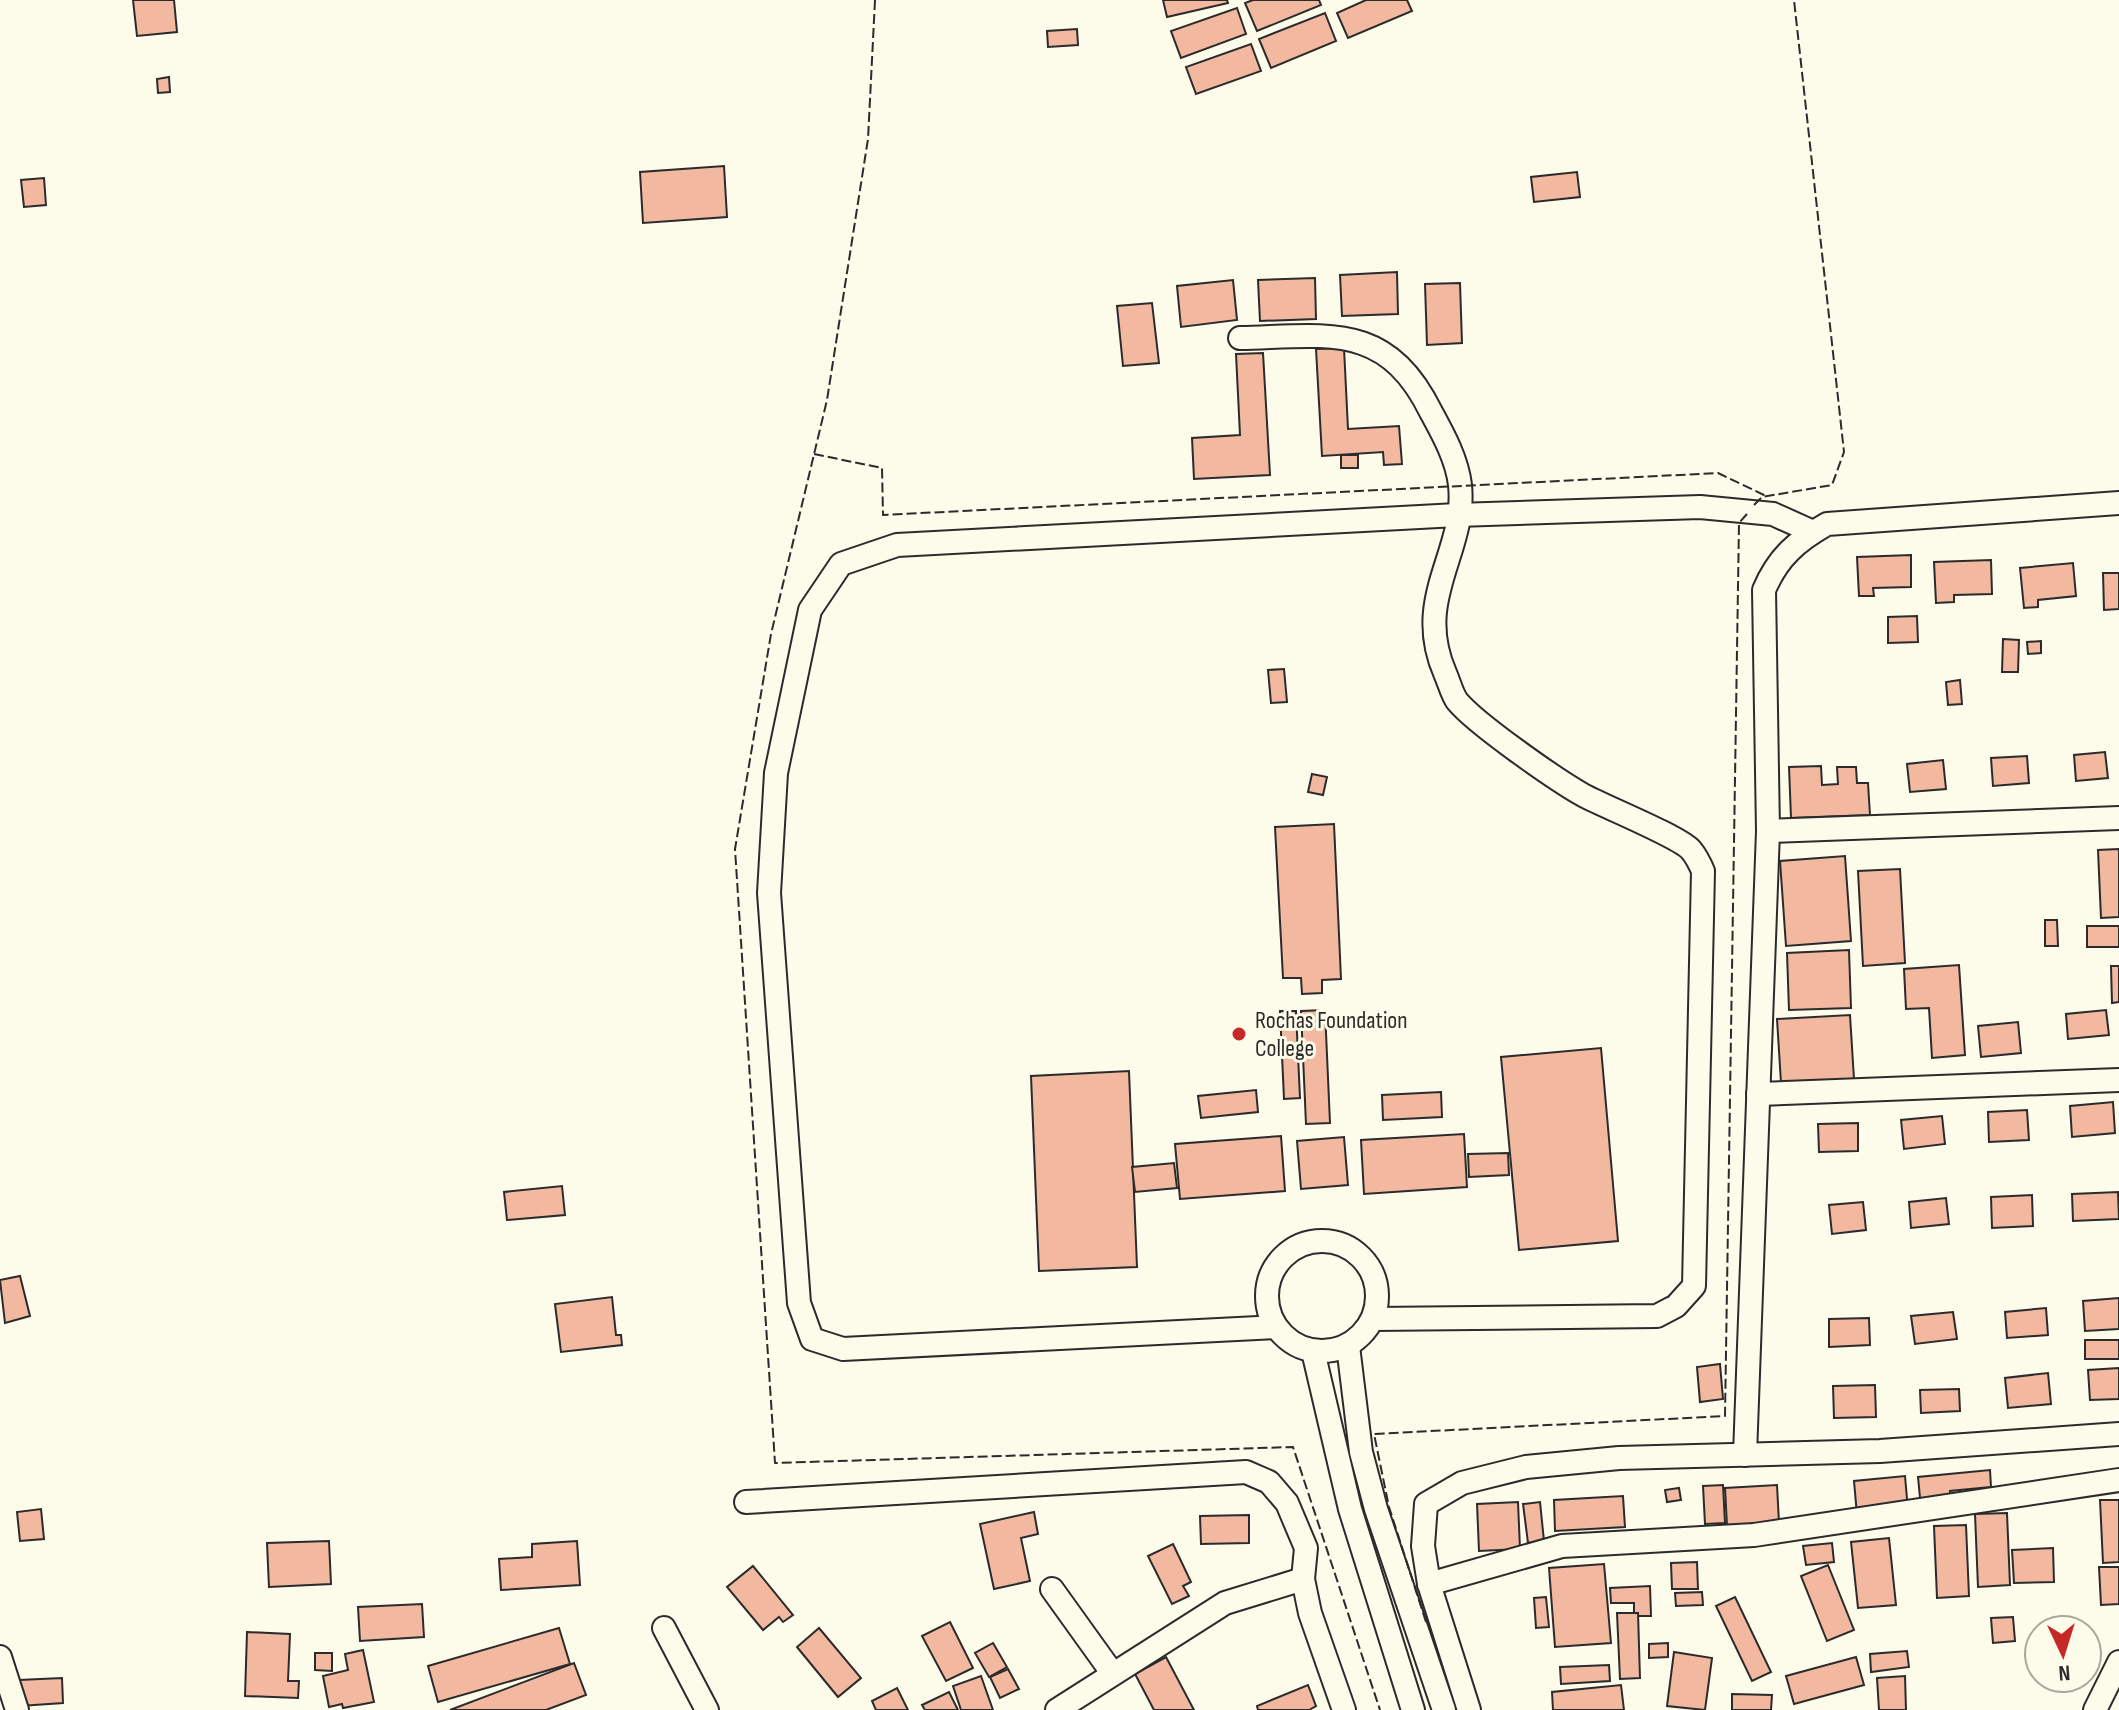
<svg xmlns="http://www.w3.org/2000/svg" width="2119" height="1710" font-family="'Sofia Sans Condensed',sans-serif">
<rect width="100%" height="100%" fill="#fdfbea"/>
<g fill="#f2b8a0" stroke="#2b2b2b" stroke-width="2">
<polygon points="133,0 174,0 177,32 137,36"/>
<polygon points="1163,0 1227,0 1228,3 1167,17"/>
<polygon points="1253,0 1319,0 1321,5 1257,31 1245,3"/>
<polygon points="1366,0 1407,0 1412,11 1348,38 1337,13"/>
<polygon points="1237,8 1246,34 1181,58 1171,31"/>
<polygon points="1325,13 1336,41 1271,68 1259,39"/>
<polygon points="1077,29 1078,45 1048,47 1047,31"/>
<polygon points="1251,44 1261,71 1196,94 1186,67"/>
<polygon points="169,77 170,92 158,93 157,79"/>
<polygon points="724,166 727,217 643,223 640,172"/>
<polygon points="1577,172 1580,197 1534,202 1531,177"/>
<polygon points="44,178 46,205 24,207 21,180"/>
<polygon points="1397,272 1398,314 1342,316 1340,275"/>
<polygon points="1315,278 1316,319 1260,321 1258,280"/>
<polygon points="1233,280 1237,320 1181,327 1177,286"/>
<polygon points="1460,283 1462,343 1427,345 1425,284"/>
<polygon points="1152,303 1159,363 1123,366 1117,306"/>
<polygon points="1344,348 1348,429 1399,426 1402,464 1384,465 1383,452 1322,456 1316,349"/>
<polygon points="1263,353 1270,475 1194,479 1192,438 1240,435 1236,354"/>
<rect x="1341" y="455" width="17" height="13"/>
<polygon points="1911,555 1911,587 1873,588 1874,596 1859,596 1857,557"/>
<polygon points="1991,560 1992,594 1954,595 1954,602 1936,603 1934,562"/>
<polygon points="2073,563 2076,596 2038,600 2038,607 2024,608 2020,568"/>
<polygon points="2103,573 2119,573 2119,609 2104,610"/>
<polygon points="1917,616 1918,642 1888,643 1888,617"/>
<polygon points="2003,639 2019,640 2018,672 2002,672"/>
<polygon points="2041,641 2041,653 2028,654 2027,642"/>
<polygon points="1284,669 1287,702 1271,703 1268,670"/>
<polygon points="1960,680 1962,704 1948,705 1946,682"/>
<polygon points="2105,752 2108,778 2076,781 2074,755"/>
<polygon points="2027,756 2029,783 1993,786 1991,758"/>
<polygon points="1943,760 1946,789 1910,792 1907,764"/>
<polygon points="1821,766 1822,785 1838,784 1837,767 1856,767 1857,783 1868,783 1870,815 1791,818 1789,767"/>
<polygon points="1312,774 1327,777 1323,795 1308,792"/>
<polygon points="1334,824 1341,979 1322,980 1322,993 1302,994 1301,978 1283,978 1275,827"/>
<polygon points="2119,849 2119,917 2101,918 2098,850"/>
<polygon points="1845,856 1851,941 1786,946 1780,861"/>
<polygon points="1900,869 1905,963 1863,966 1858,871"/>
<polygon points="2045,920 2057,920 2058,946 2045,946"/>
<rect x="2087" y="926" width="32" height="21"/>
<polygon points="1849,950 1851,1008 1789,1010 1787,953"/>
<polygon points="1959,965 1965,1055 1932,1058 1929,1008 1906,1009 1904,969"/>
<polygon points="2111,966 2119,966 2119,1002 2112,1003"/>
<polygon points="1325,1010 1330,1123 1306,1124 1301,1011"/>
<polygon points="2106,1010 2109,1035 2068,1039 2066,1014"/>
<polygon points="1280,1011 1296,1011 1300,1098 1284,1099"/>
<polygon points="1850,1015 1854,1079 1781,1083 1777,1019"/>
<polygon points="2018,1022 2021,1053 1981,1057 1978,1026"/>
<polygon points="1601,1048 1618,1241 1519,1250 1501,1057"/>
<polygon points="1129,1071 1137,1267 1039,1271 1031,1076"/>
<polygon points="1256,1090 1258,1112 1201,1118 1198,1096"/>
<polygon points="1441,1092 1442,1117 1383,1120 1382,1095"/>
<polygon points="2113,1102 2115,1133 2072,1137 2070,1106"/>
<polygon points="2027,1110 2029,1140 1989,1142 1988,1112"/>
<polygon points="1942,1116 1945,1144 1904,1149 1901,1120"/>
<polygon points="1858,1123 1858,1151 1819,1152 1818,1124"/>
<polygon points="1464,1134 1467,1187 1364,1194 1361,1140"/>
<polygon points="1281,1136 1285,1191 1180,1199 1175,1144"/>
<polygon points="1344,1137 1348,1185 1301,1189 1297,1141"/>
<polygon points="1508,1153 1509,1175 1469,1177 1468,1154"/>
<polygon points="1174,1163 1177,1188 1135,1192 1132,1167"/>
<polygon points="562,1186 565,1215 507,1220 504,1192"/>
<polygon points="2118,1192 2119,1219 2073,1221 2072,1194"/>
<polygon points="2032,1195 2033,1226 1992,1228 1991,1197"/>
<polygon points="1946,1198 1949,1224 1911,1228 1909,1202"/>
<polygon points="1863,1202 1866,1230 1832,1234 1829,1205"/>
<polygon points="20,1276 30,1316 5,1323 0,1280"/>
<polygon points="612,1297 616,1335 621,1335 622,1345 561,1352 555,1304"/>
<polygon points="2119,1298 2119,1329 2085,1331 2083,1301"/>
<polygon points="2046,1308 2048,1335 2007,1338 2005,1312"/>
<polygon points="1953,1312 1957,1339 1915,1344 1911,1316"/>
<polygon points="1869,1318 1870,1345 1829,1347 1829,1319"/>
<rect x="2085" y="1340" width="34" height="19"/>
<polygon points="1720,1364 1723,1399 1700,1402 1697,1367"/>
<polygon points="2119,1368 2119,1399 2090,1400 2088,1370"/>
<polygon points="2048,1373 2051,1404 2008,1408 2005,1378"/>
<polygon points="1875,1385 1876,1417 1834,1418 1833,1386"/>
<polygon points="1959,1389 1960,1411 1921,1413 1920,1390"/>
<polygon points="1990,1470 1991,1487 1950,1491 1951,1505 1921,1508 1918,1477"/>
<polygon points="1905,1476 1908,1510 1857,1515 1854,1481"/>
<polygon points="1723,1485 1725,1523 1705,1524 1703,1486"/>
<polygon points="1777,1485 1779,1523 1727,1526 1725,1488"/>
<polygon points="1679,1488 1681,1500 1667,1502 1665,1490"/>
<polygon points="1623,1496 1625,1527 1555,1531 1554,1500"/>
<polygon points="2100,1500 2119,1500 2119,1562 2103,1563"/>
<polygon points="1518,1502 1520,1549 1479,1551 1477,1504"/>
<polygon points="1540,1502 1544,1541 1528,1543 1523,1504"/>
<polygon points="41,1509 44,1539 20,1541 17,1512"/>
<polygon points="1034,1512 1038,1534 1021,1538 1030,1581 994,1589 980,1524"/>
<polygon points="2007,1513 2010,1585 1978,1587 1975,1514"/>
<polygon points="1249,1515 1249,1543 1201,1544 1200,1516"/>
<polygon points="1966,1525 1969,1596 1937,1598 1934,1526"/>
<polygon points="1889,1538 1896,1605 1858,1608 1851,1542"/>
<polygon points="329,1541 331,1584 269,1587 267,1543"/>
<polygon points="577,1541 580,1585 501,1590 499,1559 532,1557 532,1544"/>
<polygon points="1832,1543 1834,1562 1806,1565 1803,1546"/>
<polygon points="1173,1544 1191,1582 1183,1586 1189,1596 1172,1604 1148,1556"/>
<polygon points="2053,1548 2054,1582 2014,1583 2012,1550"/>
<polygon points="1697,1562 1698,1589 1672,1589 1671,1563"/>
<polygon points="1604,1564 1611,1643 1555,1647 1549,1568"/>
<polygon points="1828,1565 1854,1630 1827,1641 1801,1576"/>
<polygon points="753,1566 793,1615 783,1622 779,1617 763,1630 727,1587"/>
<polygon points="2099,1567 2119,1567 2119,1604 2101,1605"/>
<polygon points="1650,1586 1651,1616 1634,1616 1634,1603 1611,1603 1610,1588"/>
<polygon points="1702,1592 1703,1605 1676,1606 1675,1593"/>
<polygon points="1546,1597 1549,1627 1536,1628 1534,1598"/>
<polygon points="1735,1597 1771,1672 1752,1681 1716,1606"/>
<polygon points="422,1604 424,1637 360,1641 358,1607"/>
<polygon points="1617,1613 1638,1613 1640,1678 1620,1679"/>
<polygon points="2013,1617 2015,1641 1993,1643 1991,1618"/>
<polygon points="950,1622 973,1668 946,1681 922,1636"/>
<polygon points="559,1628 570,1664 438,1702 428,1666"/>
<polygon points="819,1628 861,1678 838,1697 797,1647"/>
<polygon points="247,1632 290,1634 288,1681 299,1681 298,1698 245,1696"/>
<polygon points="993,1643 1007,1667 989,1677 975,1653"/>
<polygon points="1668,1643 1668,1657 1649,1658 1649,1644"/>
<polygon points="363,1650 374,1702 343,1708 342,1704 329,1707 323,1676 348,1670 345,1654"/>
<polygon points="1907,1651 1909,1667 1871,1672 1870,1654"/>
<polygon points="1674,1652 1712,1658 1705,1710 1667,1706"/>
<polygon points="315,1653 332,1653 332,1671 315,1670"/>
<polygon points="1166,1657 1194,1710 1154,1710 1135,1674"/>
<polygon points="1856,1657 1864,1685 1794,1704 1786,1676"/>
<polygon points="574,1663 586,1695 546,1710 450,1710"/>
<polygon points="1609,1665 1610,1681 1561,1684 1560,1667"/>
<polygon points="1008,1669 1019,1689 1000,1698 990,1677"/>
<polygon points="981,1676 993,1710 961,1710 953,1686"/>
<polygon points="1905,1676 1906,1710 1879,1710 1877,1678"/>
<polygon points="62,1678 63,1703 20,1706 19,1680"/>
<polygon points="1308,1685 1316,1706 1309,1710 1258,1710 1257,1706"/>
<polygon points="1621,1685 1624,1710 1553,1710 1552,1692"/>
<polygon points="897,1688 908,1710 876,1710 872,1701"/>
<polygon points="949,1692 958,1710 925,1710 922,1705"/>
<polygon points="1732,1694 1772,1695 1771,1710 1732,1710"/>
</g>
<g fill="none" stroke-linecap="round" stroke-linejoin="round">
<g stroke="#2b2b2b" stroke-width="26">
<g id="minor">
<path d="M1240 338C1328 336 1386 321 1431 412 1443 434 1457 459 1460 485 1467 552 1412 597 1445 673 1449 682 1452 694 1457 701 1476 724 1555 779 1583 795 1605 807 1678 836 1691 850 1696 856 1700 864 1703 871L1694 1286 1676 1306 1657 1316 1373 1319"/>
<polyline points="1768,831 2119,818"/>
<polyline points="1758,1094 2119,1080"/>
<circle cx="1322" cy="1296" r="55"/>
<polyline points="1276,1327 843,1349 812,1339 799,1303 769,893 776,773 810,610 841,564 897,545 1457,515 1700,507 1773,514 1813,532"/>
<polyline points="1348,1346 1361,1452 1376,1509 1444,1710"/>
<polyline points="1313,1351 1350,1509 1413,1710"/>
<path d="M1745 1455 1768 831 1764 590C1778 557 1797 541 1827 524L2119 503"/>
<polyline points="746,1502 1246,1472 1269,1482 1287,1503 1306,1548 1303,1579 1310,1613 1344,1710"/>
<polyline points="1429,1584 1562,1546 1754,1535 2119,1480"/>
<polyline points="1052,1589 1113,1674"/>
<polyline points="664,1628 707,1710"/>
<polyline points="0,1657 17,1710"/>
<polyline points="1057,1710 1225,1603 1303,1579"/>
<polyline points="1469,1710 1429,1584 1423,1546 1426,1504 1462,1483 1526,1467 1619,1458 1880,1451 2119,1434"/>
<polyline points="2095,1710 2119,1662"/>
</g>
</g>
<use href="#minor" stroke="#fdfbea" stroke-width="22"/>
<g stroke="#2b2b2b" stroke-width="2" stroke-dasharray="10 4" stroke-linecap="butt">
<polyline points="875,0 868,139 827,400 771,634 735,849 775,1463 1293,1447 1380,1710"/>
<polyline points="814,454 882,468 883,515 1718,473 1766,496"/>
<polyline points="1754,505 1762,497 1832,485 1844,452 1794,0"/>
<polyline points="1426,1622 1389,1507 1374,1434 1725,1416 1739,523 1747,514"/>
</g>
</g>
<circle fill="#c62828" stroke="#fdfbea" stroke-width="3" cx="1239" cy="1034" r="8"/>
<g text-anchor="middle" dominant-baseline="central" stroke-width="6" stroke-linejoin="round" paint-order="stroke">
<g font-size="24" fill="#2b2b2b" stroke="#fdfbea" text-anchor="start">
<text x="1255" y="1020">Rochas Foundation<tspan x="1255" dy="28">College</tspan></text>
</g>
</g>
<g transform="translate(2063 1654) rotate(176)"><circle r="38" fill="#fdfbea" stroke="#a9a89e" stroke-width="2"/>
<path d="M0-6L14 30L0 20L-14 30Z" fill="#c62828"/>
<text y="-12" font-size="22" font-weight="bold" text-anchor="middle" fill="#2b2b2b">N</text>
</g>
</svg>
